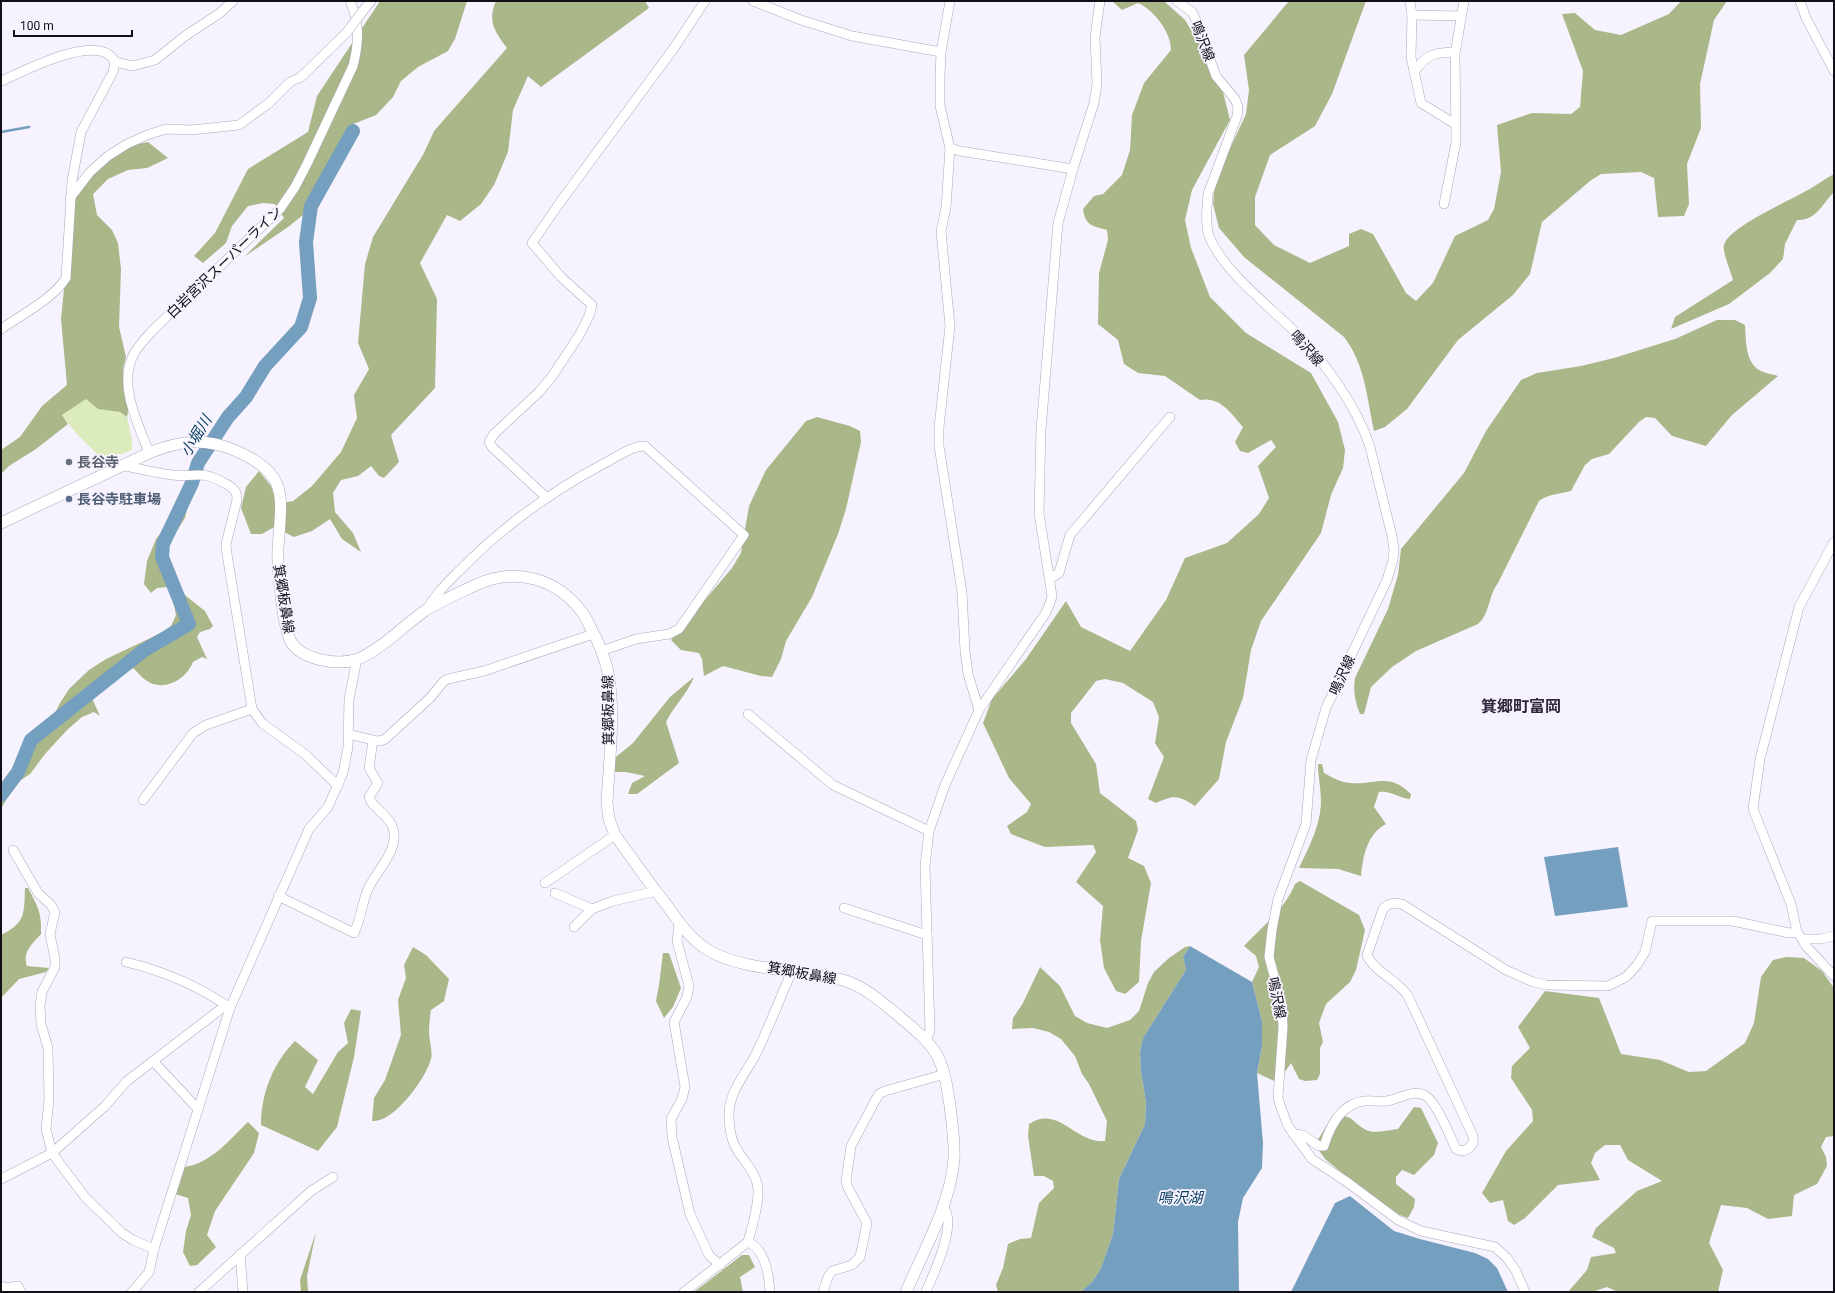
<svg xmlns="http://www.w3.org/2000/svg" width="1835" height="1293" font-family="Roboto,'Noto Sans JP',sans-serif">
<rect width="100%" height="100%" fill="#f7f3fe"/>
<polygon fill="#dcebbb" points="86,399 98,409 120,412 127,417 132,439 132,450 122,454 99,456 77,434 62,415"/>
<g fill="#a9b789">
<polygon points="380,1 467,1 455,39 448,51 418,67 401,81 393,97 376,115 351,125 303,215 288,227 244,257 284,218 275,204 263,203 248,206 232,226 226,243 203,263 194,256 215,233 248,169 308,132 317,96"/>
<path d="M496 1H645L649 8 541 87 528 76 513 110 508 152 494 185 481 204 460 221 447 215 420 263 437 299 435 388 391 435 399 462 384 478 379 476 371 466 358 476 341 480 333 493 335 512 353 533 361 552 342 539 330 519 312 531 294 537 274 527 262 534H251L241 508 246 487 259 471 271 486 277 504 293 501 312 486 341 452 357 418 354 395 369 369 358 343 365 264 373 237 424 153 434 131 507 48C495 32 487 21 496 1Z"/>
<path d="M1112 1H1164L1185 20 1219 76 1230 120 1192 190 1185 220 1191 248 1210 297 1246 333 1311 373 1338 422 1345 450 1343 468 1331 495 1321 533 1261 621 1251 650 1243 698 1226 742 1219 779 1195 806C1177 795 1175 795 1156 803L1148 799 1164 757 1155 743 1159 717 1153 702 1123 683 1105 679 1096 681 1071 713V723L1096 764 1100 793 1136 821 1138 830 1128 858 1144 866 1151 883 1141 941 1139 982 1125 994 1116 991 1104 968 1100 940 1103 906 1076 882 1096 852 1093 845 1045 847 1011 834 1007 826 1027 812 1031 804 1009 778 983 723 992 699 1026 659 1066 601 1081 627 1130 651 1166 600 1185 558 1227 543 1259 514 1269 498 1258 466 1276 447 1271 440 1248 453 1240 451 1235 442 1243 427C1231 413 1220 396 1200 400L1165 376 1138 373 1124 364 1118 340 1098 324 1099 273 1108 240 1107 230C1093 226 1085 226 1083 209L1094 196 1103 194 1122 175 1130 150 1132 115 1144 83 1171 50C1171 32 1154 10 1138 3L1122 10Z"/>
<path d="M1289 1H1366L1332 94 1315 126 1270 155 1255 197V225L1274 245 1310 263 1349 246V234L1361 229 1373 234 1406 293 1416 301 1433 283 1455 236 1488 220 1494 209 1501 172 1497 125 1532 113 1571 114 1580 107 1583 71 1562 14 1575 13 1595 30 1621 35 1669 14 1681 1H1727L1714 20 1700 84 1701 128 1687 164 1689 204 1684 216 1658 217 1654 178 1641 172 1601 174 1590 181 1542 222 1530 274 1513 295 1458 340 1407 409 1385 427 1374 431C1367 398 1365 364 1344 337L1244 257 1219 228 1213 204 1215 181 1246 114 1249 90 1244 55Z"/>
<polygon points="148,142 168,158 147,168 128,170 108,179 93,194 97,215 112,230 118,243 121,269 119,327 126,357 123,369 124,394 129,406 127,417 120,412 98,409 86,399 62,415 68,424 36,449 9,466 1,474 1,450 20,437 42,406 67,385 61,319 73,200 91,176 110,160 128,146"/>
<path d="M1834 174V192C1822 204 1816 221 1797 220L1785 244 1783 259 1770 273 1729 304 1671 329 1675 317 1733 280C1731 272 1722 251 1724 245 1729 226 1796 198 1813 187 1820 183 1826 178 1834 174Z"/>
<path d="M1717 320H1735L1745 325C1746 340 1745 361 1759 370 1764 373 1772 374 1778 376L1732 415 1706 446 1672 436 1655 418 1646 417 1639 422 1609 454 1592 459 1585 465 1571 491C1560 494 1548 494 1539 501L1498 583C1488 596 1490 614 1478 624L1416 651 1392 667 1371 687 1364 714H1360C1355 702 1353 691 1355 678L1388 609 1398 575 1401 549 1464 473 1486 431 1521 380 1537 373 1581 366 1614 358 1675 339Z"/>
<polygon points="817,417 850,426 860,431 861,442 846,509 838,534 812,597 786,641 781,659 772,677 761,676 723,666 704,676 702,659 699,653 681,650 671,640 732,568 741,553 749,506 766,470 806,421"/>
<path d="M187 489 190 496 185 518 170 542 167 556 181 590 186 596 205 611 213 626 210 629 200 632 197 637 207 659 202 657 193 662C187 677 170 689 153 684 146 682 138 673 133 668L90 694 100 716 94 712 82 717 67 730 45 754 30 774 15 784 1 809V791L10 779 20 756 48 727 60 703 69 689 89 670 106 659 161 633 171 626 176 615 173 600 167 587 157 588 151 593 144 584 147 561 156 539 163 530 180 493 183 490Z"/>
<path d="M694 677C687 694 674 706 666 722L679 763 637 794H628L632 783 645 776 626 772H612L611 761 633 743 670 697Z"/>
<path d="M1318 764H1322L1324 773C1333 778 1340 782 1350 783 1377 785 1388 772 1411 794L1410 799C1399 798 1389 790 1379 792L1374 807 1386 824C1367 834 1363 856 1361 876L1338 869 1299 868C1307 851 1317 832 1320 813 1323 796 1318 780 1318 764Z"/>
<path d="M1300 881 1359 915 1365 930 1356 970 1350 982 1326 1004 1319 1023 1323 1042 1320 1048V1074L1317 1080 1305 1081 1299 1079 1291 1063 1280 1079 1274 1081 1257 1073 1262 1046V1022L1252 982 1259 967 1256 956 1244 946C1262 927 1285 909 1295 884Z"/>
<path d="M25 888H28C38 907 42 913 41 934 33 943 22 952 27 966L49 968 46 972 19 979 1 998V935C26 923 24 913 25 888Z"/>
<path d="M1190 946 1183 957 1186 970 1143 1038 1140 1052 1141 1071 1146 1103 1145 1124 1119 1179 1113 1234 1101 1268 1093 1281 1081 1292H998L996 1285 1003 1268 1008 1244 1020 1239 1031 1238 1039 1203 1054 1188 1053 1181 1044 1176H1034L1028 1136 1029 1124C1058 1104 1076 1144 1105 1141L1107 1121 1089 1084 1082 1074 1075 1056 1061 1039 1049 1032 1033 1028 1012 1029 1013 1018 1023 1003 1040 967 1060 986 1075 1016 1087 1023 1107 1028 1130 1020 1139 1011 1148 983 1154 972 1169 958 1185 947Z"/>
<path d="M413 947 426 955 449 979 444 1001 431 1010C430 1017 429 1025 429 1032 429 1040 433 1051 431 1059 426 1078 394 1123 372 1121L374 1098 385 1080 401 1035 398 1000 406 978 404 965Z"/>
<polygon points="663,953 669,953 681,988 673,1007 664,1018 656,1001 659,985"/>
<polygon points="1786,957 1804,958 1822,971 1834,988 1834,1136 1826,1137 1821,1147 1826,1157 1827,1166 1817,1184 1794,1195 1792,1216 1768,1219 1747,1208 1721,1205 1709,1243 1723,1270 1718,1292 1618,1292 1607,1287 1592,1292 1568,1292 1587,1270 1591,1257 1616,1253 1614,1248 1592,1237 1596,1228 1637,1191 1662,1181 1628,1160 1620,1145 1605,1145 1595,1153 1591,1163 1600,1180 1558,1185 1525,1218 1514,1225 1508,1221 1503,1200 1490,1203 1482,1193 1506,1151 1533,1121 1532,1110 1511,1078 1512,1066 1530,1048 1518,1027 1545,991 1599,998 1621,1054 1660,1060 1689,1072 1706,1071 1745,1043 1754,1023 1761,977 1773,960"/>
<path d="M351 1009 361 1011 354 1057 337 1127 318 1151 261 1125C261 1094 273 1063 295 1041L318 1060 305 1087 313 1094 338 1052 348 1043 344 1023Z"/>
<path d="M1414 1107 1421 1108 1438 1143 1434 1155 1414 1175 1402 1170 1396 1177V1184L1415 1199 1414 1207 1408 1218 1389 1211 1325 1159 1318 1149 1316 1143 1333 1115C1356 1116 1350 1121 1366 1130 1374 1134 1389 1130 1398 1129Z"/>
<path d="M248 1122 259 1133 254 1153 215 1211 207 1235 216 1247 197 1265 190 1266 183 1252 186 1231 191 1215 188 1198 175 1194 183 1167C210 1165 230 1139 248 1122Z"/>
<polygon points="316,1232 307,1276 308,1292 301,1292 300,1280"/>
<polygon points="742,1255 749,1255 755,1267 740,1277 743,1292 694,1292"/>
</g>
<g fill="#759fbe">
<polygon points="1618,847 1628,907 1555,916 1544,857"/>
<polygon points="1190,946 1252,982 1262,1022 1262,1046 1257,1073 1263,1143 1262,1168 1243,1198 1238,1222 1239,1292 1081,1292 1093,1281 1101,1268 1113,1234 1119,1179 1145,1124 1146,1103 1141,1071 1140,1052 1143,1038 1186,970 1183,957"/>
<polygon points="1350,1196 1394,1231 1420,1239 1475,1253 1488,1259 1497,1268 1508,1292 1291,1292 1335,1203"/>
</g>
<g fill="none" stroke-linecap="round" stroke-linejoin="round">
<polyline stroke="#759fbe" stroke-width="2.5" points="1,132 29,127"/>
<polyline stroke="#759fbe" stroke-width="14" points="1,795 18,772 31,740 143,651 189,624 162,557 163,544 192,483 198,463 228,417 246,397 265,366 301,327 310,298 306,242 311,206 353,131"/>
<g stroke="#ada5be" stroke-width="10">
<g id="minor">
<polyline points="753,1 801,20 852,36 941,52"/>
<polyline points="950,1 941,52 940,77 940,106 950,148 946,208 941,231 950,326 939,427 939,446 962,592 965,651 968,674 979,710"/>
<path d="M1177 1 1192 12 1195 18 1216 76 1235 99 1238 107 1237 116 1208 194C1207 207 1205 224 1209 236 1223 271 1268 305 1294 331 1324 361 1357 406 1370 447L1392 536 1394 550 1393 560 1387 580 1326 708 1311 760 1306 824 1278 899 1272 930 1269 957 1282 1005 1283 1027 1278 1097 1280 1105 1288 1126 1312 1159 1347 1182 1398 1220 1421 1231 1495 1247 1507 1258 1516 1271 1525 1292"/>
<polyline points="1410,1 1412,15 1411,57 1421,103 1455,124"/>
<polyline points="1800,1 1806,18 1834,71"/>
<polyline points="362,12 371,1"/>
<polyline points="1412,15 1461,16"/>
<polyline points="115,62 133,66 155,60 185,36 220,13 233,1"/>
<path d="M1415 71C1428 53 1434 53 1455 52"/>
<path d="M1 81C23 72 100 30 115 62L113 72 81 132 72 181 66 278C53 299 21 315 1 329"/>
<polyline points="950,148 960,151 1073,169"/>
<polyline points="70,198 90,172 108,156 127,144 147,135 166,129 191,130 239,125 269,103 290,82 301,77 347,32"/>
<polyline points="1444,204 1456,142 1455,54 1464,1"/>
<path d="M149 453C139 425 119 388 132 358 136 347 146 338 154 329L280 209 295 187 307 164 353 66C359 43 360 23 350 1"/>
<path d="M120 465C137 468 155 473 172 475 197 478 201 469 226 484 234 488 237 491 237 500L226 544 227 554 252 709 262 723 306 755 338 786"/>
<polyline points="547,498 492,447 489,442 494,434 539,392 551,378 580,334 589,316 592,305 561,277 532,243 561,201 674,48 705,1"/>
<polyline points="1834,542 1799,607 1760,759 1753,809 1791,904 1797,932 1802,939 1821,939 1834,936"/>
<polyline points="1050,579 1059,573 1070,535 1170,417"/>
<path d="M427 610C435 594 448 582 460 570 502 527 551 492 603 464 615 458 631 446 645 446L744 535 679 629 669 634 636 639 601 651"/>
<polyline points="748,714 833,785 929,831"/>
<polyline points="348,734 377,741 384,740 430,698 444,681 448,679 484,671 593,634"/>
<polyline points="143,800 193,733 206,725 252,709"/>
<polyline points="13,850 38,893 51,905 55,912 50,934 55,959 55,967 42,992 40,1006 41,1024 48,1048 49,1100 46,1129 52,1153 85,1197 122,1233 133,1240 154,1249"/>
<polyline points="545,883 615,835"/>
<polyline points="555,893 592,909"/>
<path d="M278 896 354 933C361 919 362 903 368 889 376 871 400 850 393 828 389 815 371 807 369 797L378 783 369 768 373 740"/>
<polyline points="844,908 927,935"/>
<polyline points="679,923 677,941 689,986 687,997 674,1022 685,1087 682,1099 671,1119 672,1137 690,1214 709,1255 720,1265"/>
<polyline points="574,927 592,909 613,901 656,891"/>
<polyline points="1802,939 1806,946 1834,976"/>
<path d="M126 962C163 971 199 986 230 1008"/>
<polyline points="926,1040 930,1031 925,866 929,831 945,785 979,710 1045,614 1049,606 1052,596 1039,513 1041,430 1058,223 1073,169 1094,103 1097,84 1095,37 1100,1"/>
<polyline points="153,1061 198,1109"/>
<path d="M1293 1134 1303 1135 1319 1146H1324C1330 1126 1341 1104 1364 1101 1373 1100 1383 1103 1391 1100 1403 1097 1415 1089 1426 1096 1437 1103 1450 1136 1456 1149 1466 1154 1475 1146 1473 1136L1408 996C1397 979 1376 974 1367 955L1383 909C1389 902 1394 903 1402 904L1506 970 1533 982 1546 985 1608 986 1626 977 1637 965 1645 952 1652 921H1733L1789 933 1797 932"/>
<polyline points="1,1179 52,1153 104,1107 127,1081 226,1005"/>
<path d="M748 1242C752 1226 761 1199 757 1183 753 1167 740 1158 734 1144 730 1135 729 1124 729 1114 729 1092 746 1073 756 1054 769 1027 780 998 792 971"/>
<polyline points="240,1254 243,1292"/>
<polyline points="1,1286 8,1288 18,1286 21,1292"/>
<polyline points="132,1292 149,1272 154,1249 230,1008 309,829 328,807 343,773 348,747 349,699 357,659"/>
<polyline points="199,1292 311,1191 333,1177"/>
<path d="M684 1292 748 1242C765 1249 769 1276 770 1292"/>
<polyline points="823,1292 828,1277 832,1271 852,1265 860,1257 867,1223 848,1188 846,1181 851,1146 875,1101 879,1094 885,1091 945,1074"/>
<path d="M926 1292C934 1272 958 1224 943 1206"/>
</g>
</g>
<g stroke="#ada5be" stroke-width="12">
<path id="major" d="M1 523 149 453C179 441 203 437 234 450 291 474 281 497 278 549 277 566 283 625 290 640 300 660 338 666 358 659 382 649 404 625 426 610 442 600 461 592 478 584 517 567 557 579 582 612 588 620 591 630 596 638 602 651 607 664 609 678 615 717 609 763 607 803L609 819 615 835C632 858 648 882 666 904 678 921 690 939 708 950 744 972 805 969 846 981 867 988 884 1004 901 1018 939 1049 943 1058 950 1106 952 1124 955 1141 954 1159 951 1203 923 1252 906 1292"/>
</g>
<use href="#minor" stroke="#fff" stroke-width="9"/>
<use href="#major" stroke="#fff" stroke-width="11"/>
<g stroke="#ada5be" stroke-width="10" stroke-linecap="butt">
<polyline id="minor-bridge" points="347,32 362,12"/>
</g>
<use href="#minor-bridge" stroke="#fff" stroke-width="9"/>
</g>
<circle fill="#6b7280" stroke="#f7f3fe" stroke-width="1.5" cx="69" cy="462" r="4"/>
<circle fill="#5c6f8a" stroke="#f7f3fe" stroke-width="1.5" cx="69" cy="499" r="4"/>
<g text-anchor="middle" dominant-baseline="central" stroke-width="3.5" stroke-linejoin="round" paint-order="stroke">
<g font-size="14" fill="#120f18" stroke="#f7f3fe">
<text transform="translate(1203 41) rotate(69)">鳴沢線</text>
<text transform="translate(224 262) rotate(-44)">白岩宮沢スーパーライン</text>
<text transform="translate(1307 348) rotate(49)">鳴沢線</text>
<text transform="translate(284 599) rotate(81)">箕郷板鼻線</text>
<text transform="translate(1342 675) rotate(-65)">鳴沢線</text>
<text transform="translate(608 710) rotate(-91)">箕郷板鼻線</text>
<text transform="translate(802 973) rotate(10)">箕郷板鼻線</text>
<text transform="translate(1277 998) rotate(79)">鳴沢線</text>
</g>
<g font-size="14" font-weight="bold" fill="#5b616d" stroke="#f7f3fe" text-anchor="start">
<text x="77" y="462">長谷寺</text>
</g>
<g font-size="14" font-weight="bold" fill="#4e5e75" stroke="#f7f3fe" text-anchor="start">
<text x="77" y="499">長谷寺駐車場</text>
</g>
<g font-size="15" font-style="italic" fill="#0a4060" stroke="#f7f3fe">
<text transform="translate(196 436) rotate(-59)">小堀川</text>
<text x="1180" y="1198">鳴沢湖</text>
</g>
<g font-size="16" font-weight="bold" fill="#2e273b" stroke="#f7f3fe">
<text x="1521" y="706">箕郷町富岡</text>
</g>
</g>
<rect width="1835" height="1293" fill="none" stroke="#120f18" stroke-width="4"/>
<path d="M14 30v6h118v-6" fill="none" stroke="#120f18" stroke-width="2"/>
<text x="20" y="30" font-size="12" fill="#120f18" stroke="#f7f3fe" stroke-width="3" paint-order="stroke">100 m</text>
</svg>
